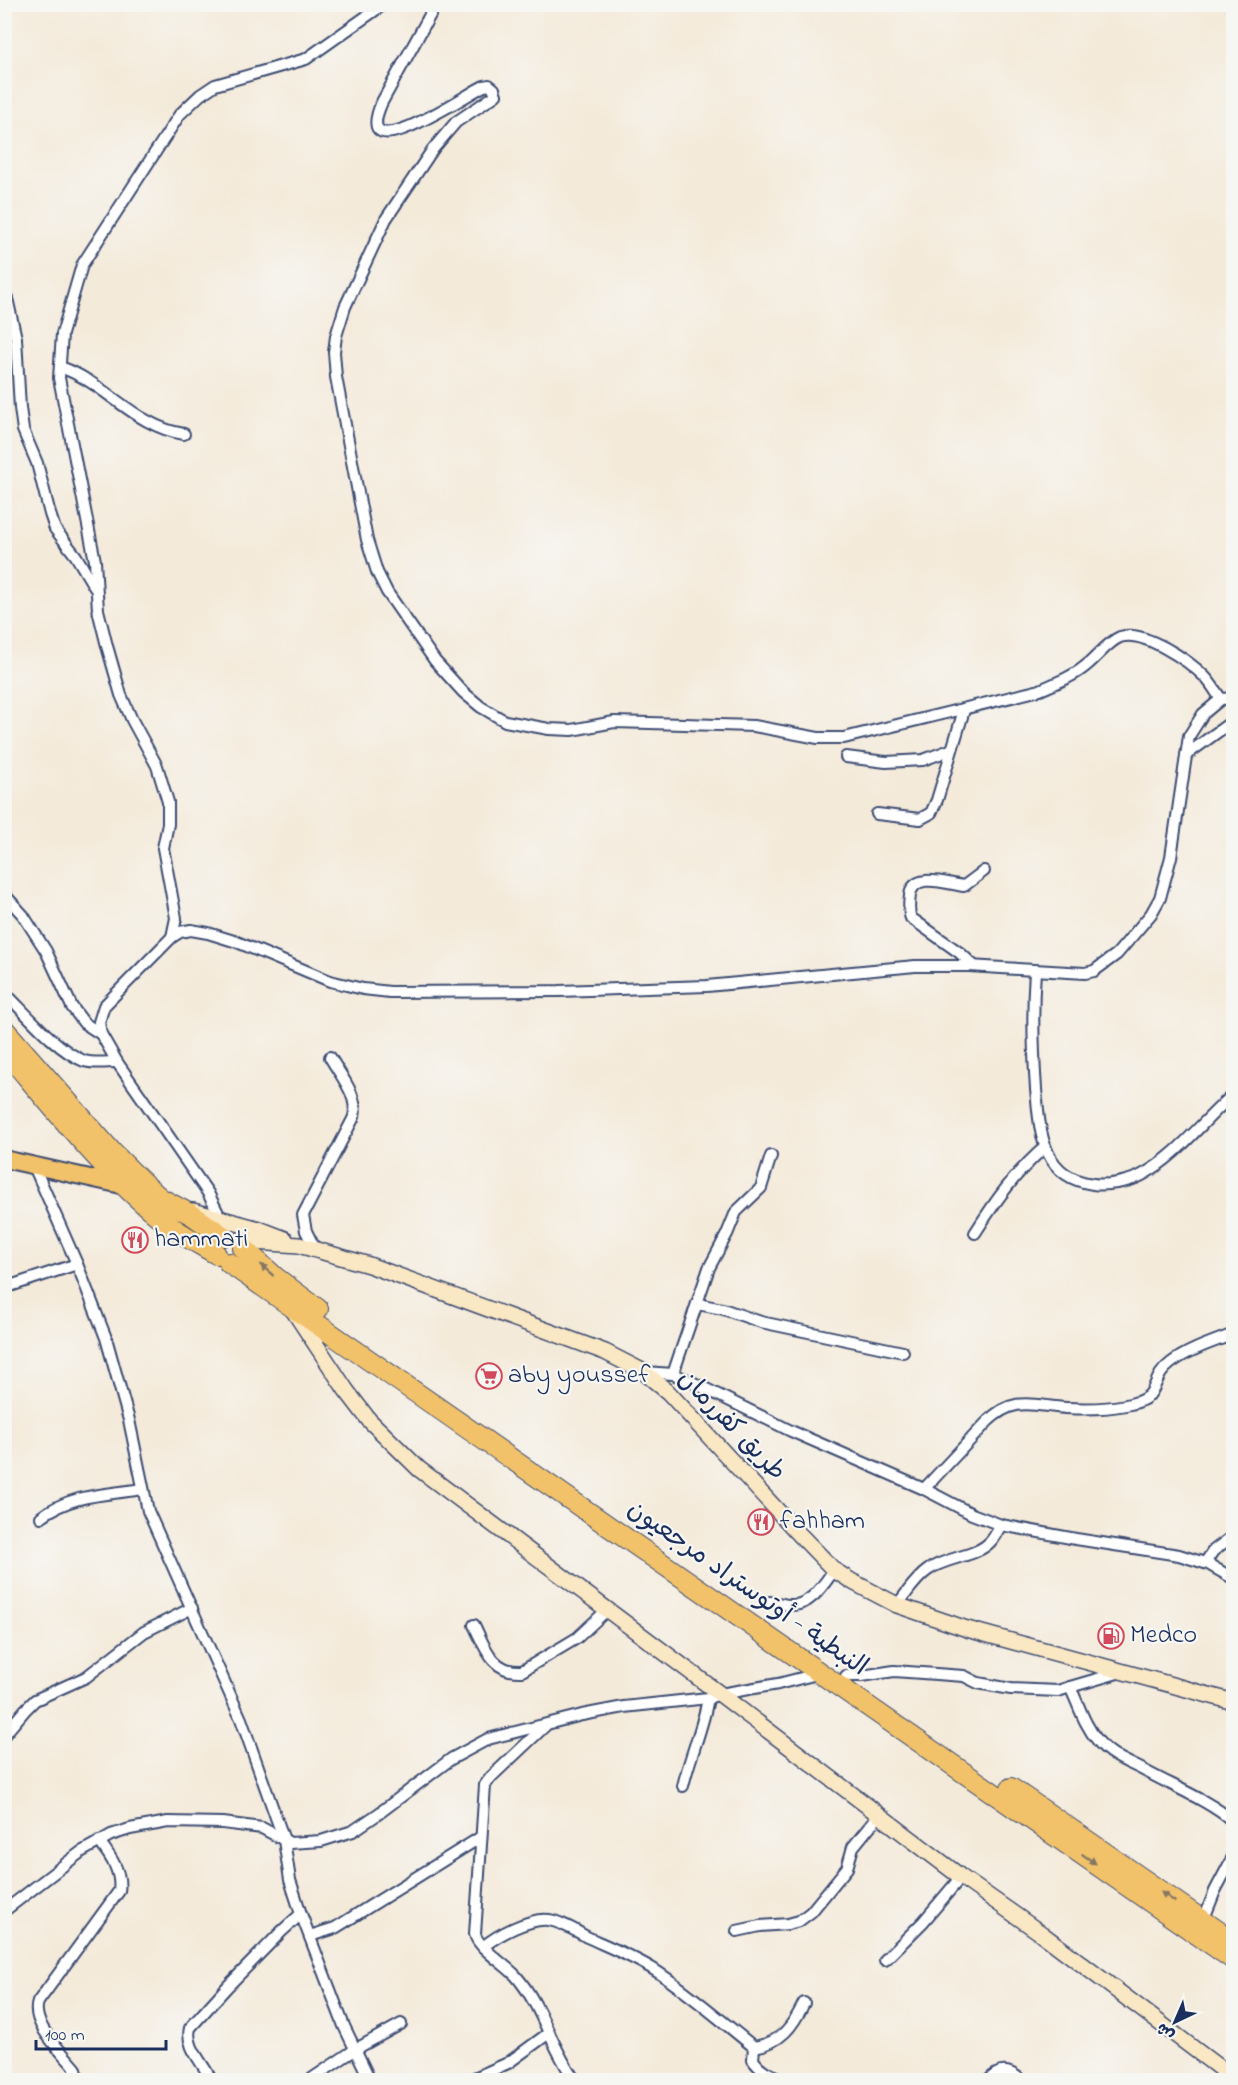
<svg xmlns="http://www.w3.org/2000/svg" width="1238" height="2085" font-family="'Indie Flower','Playpen Sans Arabic',sans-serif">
<rect width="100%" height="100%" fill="#f6f6f2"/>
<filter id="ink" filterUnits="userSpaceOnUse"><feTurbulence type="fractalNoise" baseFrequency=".0167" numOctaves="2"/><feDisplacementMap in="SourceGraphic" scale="12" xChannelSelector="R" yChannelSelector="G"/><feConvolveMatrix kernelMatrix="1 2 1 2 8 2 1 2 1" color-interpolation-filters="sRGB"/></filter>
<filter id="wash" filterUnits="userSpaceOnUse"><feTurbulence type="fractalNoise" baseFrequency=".008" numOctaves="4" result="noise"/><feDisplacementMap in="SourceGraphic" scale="24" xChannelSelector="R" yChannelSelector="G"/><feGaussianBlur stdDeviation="1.35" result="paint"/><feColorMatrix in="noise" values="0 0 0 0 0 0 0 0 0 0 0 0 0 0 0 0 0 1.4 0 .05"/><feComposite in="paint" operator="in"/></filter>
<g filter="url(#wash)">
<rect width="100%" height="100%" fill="#f4eada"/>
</g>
<g filter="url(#ink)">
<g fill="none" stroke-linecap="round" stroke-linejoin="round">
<g stroke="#3c4b71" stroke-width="14">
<g id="street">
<path d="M436 4 382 102C349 176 468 93 484 86L489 85 494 89 496 95 456 122 433 149 386 219 345 307 336 336 334 352 336 377 367 540 377 572 387 592 435 661 463 692 481 707 505 721 549 729 572 730 614 722 754 726 818 738H844L1040 690C1056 683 1075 676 1088 664 1098 656 1108 642 1120 637 1143 629 1189 661 1205 677 1211 683 1216 692 1221 699"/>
<polyline points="7,298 16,338 20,408 23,430 37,463 50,514 55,529 76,556 95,588"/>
<path d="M60 367C105 382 135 427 184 434"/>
<polyline points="1186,755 1234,720"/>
<polyline points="846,757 886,762 923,760 950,750"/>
<polyline points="877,814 920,819 931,813 937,800 964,710"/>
<polyline points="4,894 23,915 46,951 72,1007 84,1023 101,1034"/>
<polyline points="172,937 176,918 163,848 168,824 168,802 157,766 132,720 121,695 107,646 98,610 95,561 59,378 62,334 82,265 180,114 200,95 215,85 306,59 384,4"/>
<path d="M974 966 960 953 911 918C908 912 909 903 910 895 914 871 947 884 964 886L984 871"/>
<path d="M1035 971C1032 1012 1033 1048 1036 1089 1040 1131 1041 1177 1093 1184 1107 1186 1129 1182 1142 1175 1178 1156 1203 1120 1234 1094"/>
<path d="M4 992C26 1013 56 1050 84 1061 94 1064 107 1062 117 1062"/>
<polyline points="33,1164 77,1264 106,1338 129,1420 148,1511 241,1719 284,1840 290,1880 301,1914 344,2026 370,2080"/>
<polyline points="223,1223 208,1193 117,1062 101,1034 99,1022 104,1006 172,937 180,932 191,930 208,933 237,942 330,981 363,989 390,992 559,991 707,986 915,966 969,966 1085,973 1094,971 1117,954 1151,914 1160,898 1171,857 1189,736 1203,714 1221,699 1234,698"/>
<path d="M975 1233C996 1200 1015 1173 1045 1147"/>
<path d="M315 1249 306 1231 303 1215 354 1117C359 1096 340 1075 330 1057"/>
<polyline points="4,1288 77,1264"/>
<polyline points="697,1304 723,1309 761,1322 903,1352"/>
<polyline points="644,1372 673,1374 690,1381 791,1431 924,1489 972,1514 1001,1525 1076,1539 1179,1555 1208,1564 1234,1579"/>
<polyline points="673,1374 709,1268 727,1234 736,1212 761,1188 771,1156"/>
<path d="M924 1489 988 1421C1015 1395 1034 1406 1066 1408 1086 1409 1106 1409 1126 1405 1164 1398 1147 1381 1171 1363 1188 1350 1213 1342 1234 1334"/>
<path d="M41 1517C71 1494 106 1495 142 1489"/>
<polyline points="1205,1563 1213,1551 1234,1535"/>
<path d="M770 1602C778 1602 783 1605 790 1605 810 1607 824 1584 834 1570"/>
<path d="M897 1605C907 1593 915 1579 928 1570 947 1556 976 1558 991 1541 995 1536 998 1530 1001 1525"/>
<path d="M474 1625C485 1647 492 1673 522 1671L577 1638 608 1609"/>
<path d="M846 1676H862L894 1671 964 1676 978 1683 1011 1689 1058 1691 1070 1687C1079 1705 1084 1725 1098 1741 1111 1757 1131 1763 1149 1773 1177 1788 1209 1801 1234 1822"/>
<polyline points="1070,1687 1121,1672"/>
<path d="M545 1726 491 1777 485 1785 475 1934C477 1947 506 1965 516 1976 543 2007 551 2048 575 2080"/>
<polyline points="4,1735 25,1710 35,1700 86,1677 144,1632 192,1608"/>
<path d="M683 1786C690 1756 703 1728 708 1698"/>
<polyline points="4,1911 81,1852 111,1835 130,1829 168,1822 223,1823 262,1828 290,1843 321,1841 353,1831 378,1814 451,1759 488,1739 582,1715 624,1707 708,1698 720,1694 778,1684 821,1673"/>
<polyline points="1203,1921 1215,1891 1234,1855"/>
<polyline points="737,1931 760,1926 788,1924 799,1921 811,1912 847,1868 853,1847 879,1815"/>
<polyline points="310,1936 335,1928 481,1837"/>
<path d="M483 1947C497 1935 531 1917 549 1920 562 1922 576 1931 587 1937 609 1947 632 1956 653 1969 689 1992 721 2021 754 2047 781 2043 793 2026 804 2003"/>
<polyline points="885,1960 923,1922 961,1877"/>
<path d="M754 2047 753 2060C761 2072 773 2075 785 2080"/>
<path d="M75 2080 77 2074 76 2069C63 2052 30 2025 38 2002L119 1891C122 1871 110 1856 99 1841"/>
<path d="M211 2080C204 2063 185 2048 190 2028L227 1987 282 1931 301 1914"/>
<polyline points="310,2080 356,2049 401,2024"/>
<polyline points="470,2080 508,2063 549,2033"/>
<path d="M989 2080C1000 2068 1009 2070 1021 2080"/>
</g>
</g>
<g stroke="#3c4b71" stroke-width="18">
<g id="secondary">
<polyline points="193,1211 259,1229 285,1239"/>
<polyline points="240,1241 299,1245 369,1265 605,1352 644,1372 668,1392 800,1535 834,1570 853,1582 897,1605 967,1629 1234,1702"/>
<polyline points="293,1310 346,1390 369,1420 419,1469 720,1694 961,1877 1042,1934 1234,2079"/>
</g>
</g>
<g stroke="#3c4b71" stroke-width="20">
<polyline id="primary" points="4,1159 126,1186"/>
</g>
<g stroke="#3c4b71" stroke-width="22">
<g id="highway">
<polyline points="4,1029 112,1152 141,1181 160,1198 192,1215 223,1236"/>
<path d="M7 1053C57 1112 114 1185 176 1230 189 1239 203 1246 216 1254"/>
<polyline points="243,1248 275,1277 318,1309"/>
<polyline points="229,1263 1234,1960"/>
<polyline points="1011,1788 1234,1942"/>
</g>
</g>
<use href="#street" stroke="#fff" stroke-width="10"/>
<use href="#secondary" stroke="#fae7c3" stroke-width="15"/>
<use href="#primary" stroke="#f2c26a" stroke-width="16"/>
<use href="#highway" stroke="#f2c26a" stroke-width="20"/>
</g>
<defs><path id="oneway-solid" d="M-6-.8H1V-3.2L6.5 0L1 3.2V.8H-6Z" transform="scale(1.5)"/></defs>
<g fill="#867864">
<use href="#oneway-solid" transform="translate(267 1270) rotate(-138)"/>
<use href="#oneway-solid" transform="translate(1089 1859) rotate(35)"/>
<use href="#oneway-solid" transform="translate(1168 1897) rotate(-145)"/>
</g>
</g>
<defs>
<g id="restaurant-ring" transform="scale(1.35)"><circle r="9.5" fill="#f6f6f2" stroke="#d1495b" stroke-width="1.5"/><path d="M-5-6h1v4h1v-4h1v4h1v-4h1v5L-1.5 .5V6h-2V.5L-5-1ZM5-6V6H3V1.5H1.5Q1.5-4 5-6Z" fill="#d1495b"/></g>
<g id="supermarket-ring" transform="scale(1.35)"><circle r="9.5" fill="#f6f6f2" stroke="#d1495b" stroke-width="1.5"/><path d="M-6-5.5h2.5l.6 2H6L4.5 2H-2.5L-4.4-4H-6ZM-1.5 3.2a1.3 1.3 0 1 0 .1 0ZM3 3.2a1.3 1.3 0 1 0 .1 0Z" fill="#d1495b"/></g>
<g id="fuel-ring" transform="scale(1.35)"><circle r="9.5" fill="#f6f6f2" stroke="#d1495b" stroke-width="1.5"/><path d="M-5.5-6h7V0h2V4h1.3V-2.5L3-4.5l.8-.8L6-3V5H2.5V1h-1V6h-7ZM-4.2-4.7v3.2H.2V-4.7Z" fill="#d1495b"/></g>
</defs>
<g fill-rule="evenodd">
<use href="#restaurant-ring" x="135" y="1240"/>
<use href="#supermarket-ring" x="489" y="1376"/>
<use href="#restaurant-ring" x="761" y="1522"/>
<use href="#fuel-ring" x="1111" y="1636"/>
</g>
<g text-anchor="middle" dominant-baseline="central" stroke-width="4.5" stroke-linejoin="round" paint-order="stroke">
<g font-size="26" fill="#1b2f5e" stroke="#f6f6f2" text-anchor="start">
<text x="154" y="1240">hammati</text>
<text x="508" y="1376">aby youssef</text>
<text x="780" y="1522">fahham</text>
<text x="1130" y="1636">Medco</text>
</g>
<g font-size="26" fill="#1b2f5e" stroke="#f6f6f2">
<text transform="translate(731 1426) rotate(46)">طريق كفررمان</text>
<text transform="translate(747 1589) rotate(35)">النبطية - أوتوستراد مرجعيون</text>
</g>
</g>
<rect width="1238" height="2085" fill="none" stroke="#f6f6f2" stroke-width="24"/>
<g transform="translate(1175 2022) rotate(224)" stroke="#f6f6f2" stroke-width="4.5" paint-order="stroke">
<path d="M0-4.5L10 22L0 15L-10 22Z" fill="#1b2f5e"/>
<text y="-9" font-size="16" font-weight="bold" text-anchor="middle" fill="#1b2f5e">ش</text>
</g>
<path d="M36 2040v9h130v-9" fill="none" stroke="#1b2f5e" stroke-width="3"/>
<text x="45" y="2040" font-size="18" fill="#1b2f5e" stroke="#f6f6f2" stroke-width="4.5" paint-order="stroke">100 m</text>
</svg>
